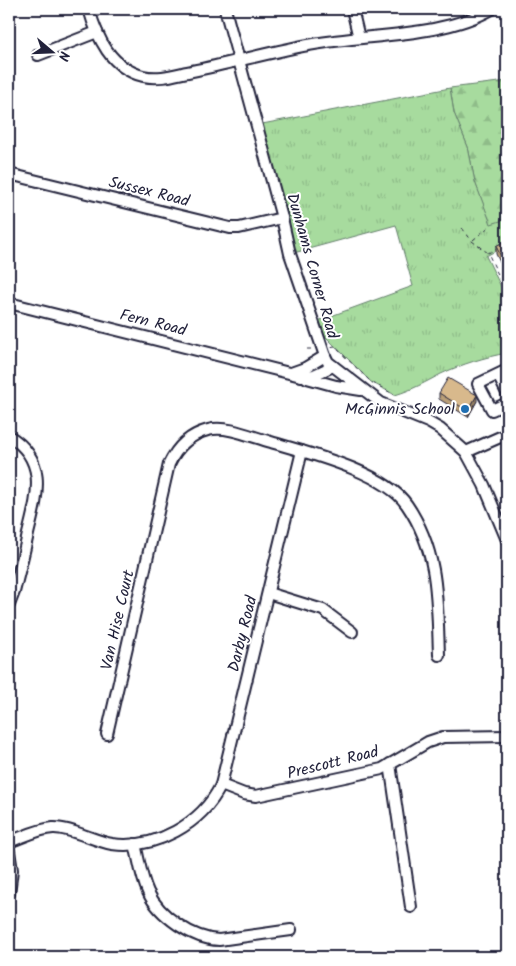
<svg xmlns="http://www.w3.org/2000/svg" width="516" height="966" font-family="Kalam,sans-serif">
<defs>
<pattern id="forest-firs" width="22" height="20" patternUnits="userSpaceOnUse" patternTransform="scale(1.25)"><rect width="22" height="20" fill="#a7db9e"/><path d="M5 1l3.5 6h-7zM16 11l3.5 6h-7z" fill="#8fbc89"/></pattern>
<pattern id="park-tufts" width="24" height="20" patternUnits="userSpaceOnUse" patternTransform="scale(1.25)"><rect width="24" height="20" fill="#a7db9e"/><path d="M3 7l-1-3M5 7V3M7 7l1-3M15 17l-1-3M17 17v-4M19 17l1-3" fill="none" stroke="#8fbc89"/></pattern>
</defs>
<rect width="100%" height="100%" fill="#fff"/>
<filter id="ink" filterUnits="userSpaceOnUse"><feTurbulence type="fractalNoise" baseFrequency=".02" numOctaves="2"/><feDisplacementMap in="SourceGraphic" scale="10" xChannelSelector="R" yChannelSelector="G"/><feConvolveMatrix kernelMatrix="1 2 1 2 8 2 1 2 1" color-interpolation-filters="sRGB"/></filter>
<g filter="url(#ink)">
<polygon fill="url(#forest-firs)" stroke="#647e6c" points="507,81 507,219 491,225 475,182 468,147 454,113 450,88"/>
<path fill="url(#park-tufts)" stroke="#647e6c" d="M450 88 454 113 468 147 475 182 491 224 507 219V245L486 256 507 299V353C485 357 462 364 441 374 426 382 412 390 395 395L371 382 312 323 413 286 396 225 290 254 257 125Z"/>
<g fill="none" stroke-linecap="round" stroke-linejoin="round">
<g stroke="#22223b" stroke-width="14">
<g id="minor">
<path d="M89 9C97 38 111 68 143 76 160 80 176 74 192 71 233 63 273 51 314 44 370 34 443 37 492 9"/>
<polyline points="225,9 282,218 290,254 325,356 328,362 381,403 428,422 440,429 466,452 484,485 507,540"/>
<polyline points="352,9 359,38"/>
<polyline points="38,55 97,32"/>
<polyline points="9,174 230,228 239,228 282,218"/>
<polyline points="9,303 301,376 314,375 333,366"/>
<polyline points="507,370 478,384 492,410 507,403"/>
<polyline points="291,373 305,368 325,356"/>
<polyline points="498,375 507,393"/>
<polyline points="307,378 336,386 361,390"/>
<path d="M9 436C49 460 37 497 28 534 24 553 19 572 14 592L9 605"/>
<polyline points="466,452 507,434"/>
<polyline points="268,593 323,610 352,632"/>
<path d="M107 734 169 464C177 447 189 435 208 430 227 425 252 437 271 442 308 453 385 472 407 505 439 552 437 600 439 655"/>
<polyline points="390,764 411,907"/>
<polyline points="221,785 244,794 256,796 382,769 428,742 443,737 507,736"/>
<path d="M9 842C23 837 38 829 53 828 69 827 94 841 112 844 155 850 202 824 221 785L302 451"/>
<path d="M135 844C139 860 141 877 148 892 159 916 193 939 219 940L291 930"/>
<polyline points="9,851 12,870 9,894"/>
</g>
</g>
<g stroke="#22223b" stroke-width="1" stroke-dasharray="4 4" stroke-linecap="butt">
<polyline points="462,228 472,241 488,253 507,294"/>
<polyline points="473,240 491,225"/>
<polyline points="488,253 496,249"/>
<polyline points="331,347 334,346 371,382 395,395"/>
<polyline points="307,349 312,349"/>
</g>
<use href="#minor" stroke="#fff" stroke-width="10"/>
</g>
<g fill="#ba9f78" stroke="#22223b">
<polygon points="507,240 507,277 496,254 496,246"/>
<polygon points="439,393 477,401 468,417 439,399"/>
</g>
<polygon fill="#978262" stroke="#22223b" points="477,395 477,401 468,417 468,411"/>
<g fill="#d8b98c" stroke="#22223b">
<polygon points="507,240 507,269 496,246"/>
<polygon points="448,378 477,395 468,411 439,393"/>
</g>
</g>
<circle fill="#1f6fb2" stroke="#fff" stroke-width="2" cx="465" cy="409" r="5"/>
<g text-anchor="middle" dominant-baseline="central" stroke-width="4" stroke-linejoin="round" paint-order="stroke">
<g font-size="16" fill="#22223b" stroke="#fff">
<text transform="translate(149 192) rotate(14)">Sussex Road</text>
<text transform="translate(312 266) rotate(74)">Dunhams Corner Road</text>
<text transform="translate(153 323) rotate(14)">Fern Road</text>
<text transform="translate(118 620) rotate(-77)">Van Hise Court</text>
<text transform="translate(243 634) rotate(-76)">Darby Road</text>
<text transform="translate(333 763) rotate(-14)">Prescott Road</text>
</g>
<g font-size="16" fill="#22223b" stroke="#fff" text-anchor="end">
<text x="455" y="409">McGinnis School</text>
</g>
</g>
<rect width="516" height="966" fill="none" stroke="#fff" stroke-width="30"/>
<rect x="15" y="15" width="486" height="936" fill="none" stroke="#22223b" stroke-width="2" filter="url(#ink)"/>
<g transform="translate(52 52) rotate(109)" stroke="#ffffff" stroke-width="4" paint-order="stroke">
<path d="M0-4L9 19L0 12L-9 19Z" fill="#22223b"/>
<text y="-8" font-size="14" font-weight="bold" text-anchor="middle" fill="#22223b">N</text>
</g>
</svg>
